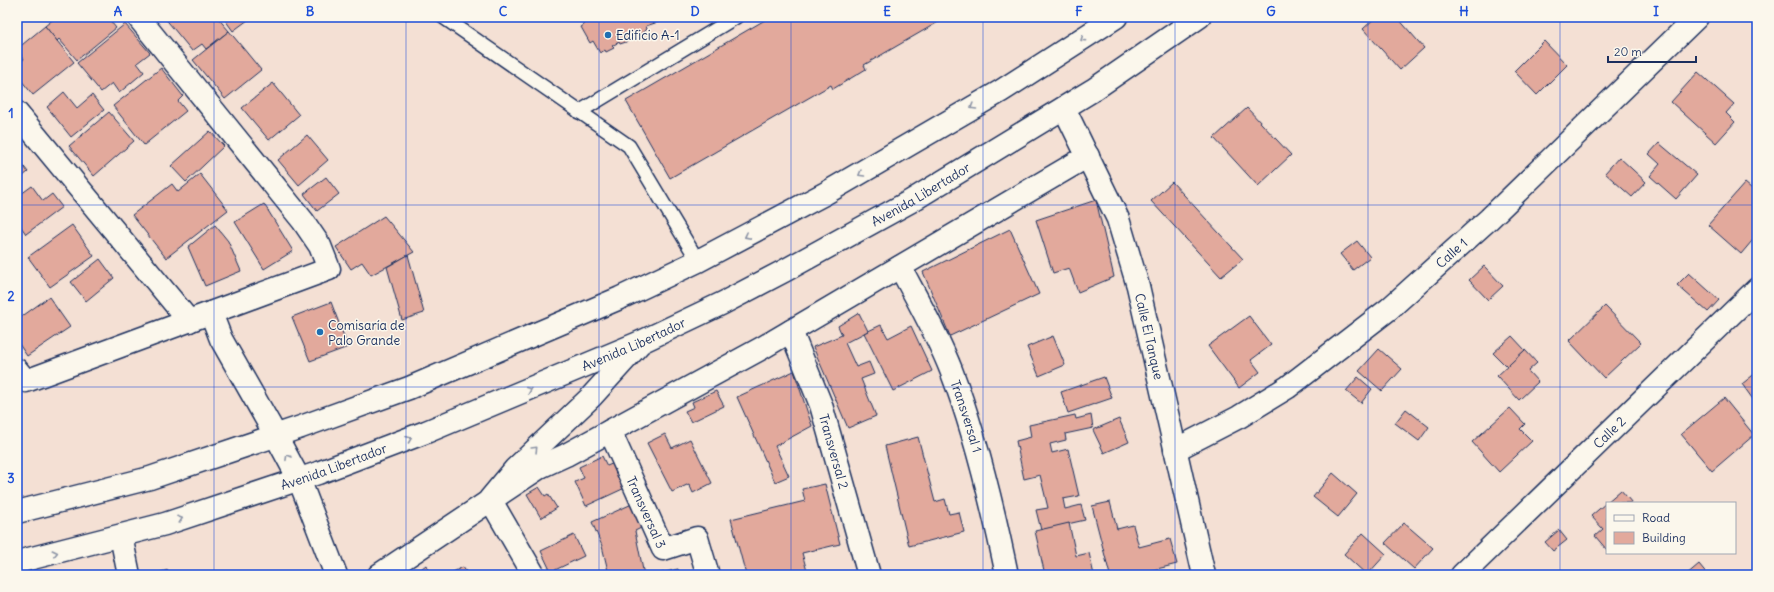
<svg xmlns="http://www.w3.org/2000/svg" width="1774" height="592" font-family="Delius,sans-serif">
<rect width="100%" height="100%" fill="#f4e0d4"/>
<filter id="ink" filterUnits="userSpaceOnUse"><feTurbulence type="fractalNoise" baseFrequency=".025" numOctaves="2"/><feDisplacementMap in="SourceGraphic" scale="8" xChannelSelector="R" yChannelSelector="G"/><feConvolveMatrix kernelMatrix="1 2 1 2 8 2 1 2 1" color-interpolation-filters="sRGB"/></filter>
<g filter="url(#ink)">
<g fill="#e2a99c" stroke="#1b2f5e">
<polygon points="17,17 26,17 17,25"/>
<polygon points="56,17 107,17 116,28 77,60 59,39 57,41 45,26"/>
<polygon points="164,17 217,17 229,31 206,49 202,44 192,51"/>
<polygon points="223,17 252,17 233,31"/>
<polygon points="580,17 663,17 660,19 661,21 646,26 647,29 643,33 637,35 636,33 629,36 631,39 626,42 620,44 619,42 612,46 614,48 606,52 605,50 600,53 593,41 590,43 581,27 584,25"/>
<polygon points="770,17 947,17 864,65 866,69 833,89 831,85 670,178 626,101"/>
<polygon points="1376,17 1397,17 1424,48 1400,70 1363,29"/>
<polygon points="125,24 150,53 137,63 144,72 119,93 112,83 101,92 77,63"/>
<polygon points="45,26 74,62 33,95 17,75 17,65 24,59 17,49"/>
<polygon points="229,31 261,70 225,99 193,60"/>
<polygon points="1544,41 1567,65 1537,95 1514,71"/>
<polygon points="161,68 183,96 178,101 186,111 144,145 113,106"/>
<polygon points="1698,72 1734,104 1726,113 1735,122 1716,143 1671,102"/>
<polygon points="273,83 299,115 269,140 242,108"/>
<polygon points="64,92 77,108 92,95 104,110 71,137 47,107"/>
<polygon points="1247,108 1291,155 1258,186 1214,138"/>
<polygon points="109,112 134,141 94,176 69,146"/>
<polygon points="210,131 224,146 186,182 171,166"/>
<polygon points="307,135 328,160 299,185 278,160"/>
<polygon points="1659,143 1697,175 1676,199 1650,176 1660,164 1649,154"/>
<polygon points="1619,157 1646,182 1632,197 1605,173"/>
<polygon points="17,158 28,172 17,181"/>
<polygon points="200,174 228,210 166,258 132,215 172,184 178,192"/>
<polygon points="326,177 339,194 317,211 304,194"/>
<polygon points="1172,182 1243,259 1221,277 1151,201"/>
<polygon points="1745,183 1757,193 1756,205 1757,206 1757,235 1741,254 1708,225"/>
<polygon points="32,186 43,201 52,194 62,207 26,234 17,221 17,197"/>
<polygon points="1096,200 1114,277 1078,292 1069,268 1053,273 1036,220"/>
<polygon points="264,204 293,251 264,269 235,222"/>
<polygon points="384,216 414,252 371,275 362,262 351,269 336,247"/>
<polygon points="72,225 94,256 50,287 28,257"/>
<polygon points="215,225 228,241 241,271 205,286 188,247"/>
<polygon points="1010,229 1039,294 950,336 923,272"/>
<polygon points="1357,241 1370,257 1353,270 1340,254"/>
<polygon points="408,255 424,313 402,320 387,267"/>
<polygon points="100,259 114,278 86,301 71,282"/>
<polygon points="1484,266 1503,286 1488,300 1469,280"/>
<polygon points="1689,273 1719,300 1708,312 1677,285"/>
<polygon points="49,297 70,327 27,356 17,341 17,320"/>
<polygon points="331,302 348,347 310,361 292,317"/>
<polygon points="1605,306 1641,343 1604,378 1569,341"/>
<polygon points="859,313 868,331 845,343 856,367 869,362 874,374 861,379 876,416 848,428 813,347 842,335 838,326"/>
<polygon points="1249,316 1271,345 1251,360 1260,372 1239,388 1208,346"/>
<polygon points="881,325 888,338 911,326 932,371 893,391 864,333"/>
<polygon points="1053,336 1065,365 1039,376 1027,347"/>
<polygon points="1512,336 1525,350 1507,367 1493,353"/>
<polygon points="1379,349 1402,369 1382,391 1359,371"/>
<polygon points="1525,350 1537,363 1528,371 1538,382 1519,400 1497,376"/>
<polygon points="794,371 812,426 775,446 789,476 775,482 737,397"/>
<polygon points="1757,372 1757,405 1742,384"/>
<polygon points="1104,377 1112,398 1068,413 1061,392"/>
<polygon points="1358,377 1372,389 1361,403 1346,391"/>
<polygon points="716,391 724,406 691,422 685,411 694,407 692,402"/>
<polygon points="1724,398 1754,435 1712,471 1681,434"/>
<polygon points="1510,408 1525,424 1520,429 1532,441 1499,472 1472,442"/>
<polygon points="1406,409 1429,427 1419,441 1395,423"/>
<polygon points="1075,415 1076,419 1091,415 1093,428 1065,434 1066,440 1050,444 1052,453 1068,449 1079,496 1063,499 1065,509 1081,505 1085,520 1041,530 1036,510 1048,508 1040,475 1024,479 1016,441 1031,437 1029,425"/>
<polygon points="1119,419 1129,442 1104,453 1093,430"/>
<polygon points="665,434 672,448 690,439 712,483 693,493 689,484 672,492 647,443"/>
<polygon points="918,437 935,502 945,499 949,514 959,512 964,532 909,546 885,446"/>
<polygon points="602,456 607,466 614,463 627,487 586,506 575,482 584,478 579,467"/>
<polygon points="1333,473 1357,494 1338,517 1313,497"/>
<polygon points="825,484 840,544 802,553 808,575 746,575 731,519 805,501 802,489"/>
<polygon points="539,487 545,496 548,494 557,508 541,518 527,494"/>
<polygon points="1621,490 1632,503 1607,503 1607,550 1595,536 1603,529 1591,516"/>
<polygon points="1110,502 1117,529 1133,525 1139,547 1170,539 1177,564 1133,575 1110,575 1092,506"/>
<polygon points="632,504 643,527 635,531 644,575 609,575 602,546 592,522"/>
<polygon points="1069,523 1076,556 1089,553 1094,575 1045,575 1035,531"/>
<polygon points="1404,523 1433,548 1414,569 1385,543"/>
<polygon points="1559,530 1567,540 1553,551 1545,542"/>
<polygon points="1363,533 1386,554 1367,575 1344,554"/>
<polygon points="574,535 584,556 551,572 541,551"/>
<polygon points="1699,564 1708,575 1686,575"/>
<polygon points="426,565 431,575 413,575"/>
<polygon points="463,567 468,575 447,575"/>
<polygon points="678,569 680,575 654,575"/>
<polygon points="168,570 169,575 151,575"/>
</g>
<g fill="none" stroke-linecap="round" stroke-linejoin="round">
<g stroke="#1b2f5e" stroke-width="16">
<g id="service">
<polyline points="443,17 629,146 698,261"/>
<polyline points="579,112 736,17"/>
</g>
</g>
<g stroke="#1b2f5e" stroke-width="25">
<g id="minor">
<path id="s1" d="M1064 108 1118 219 1138 286 1204 575"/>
<polyline points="17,113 189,321"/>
<path id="s2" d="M900 267C918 301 937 334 951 370 976 435 993 507 1007 575"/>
<polyline points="211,313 221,339 276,436"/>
<path id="s3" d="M791 331 821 405 869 575"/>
<polyline points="17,370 26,381 329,269 320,246 303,221 138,17"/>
<path id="s4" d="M610 431 663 549 697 538 708 575"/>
<path id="s5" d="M1175 450 1239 417 1288 387 1389 309 1489 219 1697 17"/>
<polyline points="299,479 336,575"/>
<polyline points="121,536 129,575"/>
<polyline points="379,575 540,467 566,455 762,348 1088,156"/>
<polyline points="534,575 490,499 515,469 591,397 641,342"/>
<path id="s6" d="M1462 575 1757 289"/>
</g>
</g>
<g stroke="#1b2f5e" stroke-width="25">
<g id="primary">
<polyline points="276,436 299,479"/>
<polyline points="17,512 150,478 301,427 409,388 620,298 698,261 826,193 1001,91 1116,17"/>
<path id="s7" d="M17 562 165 524 318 473 426 432 641 342 723 303 784 271 911 201 1093 90 1199 17"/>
</g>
</g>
<use href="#service" stroke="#fbf7ec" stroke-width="13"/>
<use href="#minor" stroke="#fbf7ec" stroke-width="22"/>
<use href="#primary" stroke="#fbf7ec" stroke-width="22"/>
</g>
<defs><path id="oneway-chevron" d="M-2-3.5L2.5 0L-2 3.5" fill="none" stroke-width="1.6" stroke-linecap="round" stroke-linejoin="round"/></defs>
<g stroke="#8b93a5">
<use href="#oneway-chevron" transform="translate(1083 39) rotate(146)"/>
<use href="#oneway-chevron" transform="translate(973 107) rotate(149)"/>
<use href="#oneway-chevron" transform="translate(861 174) rotate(150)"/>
<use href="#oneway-chevron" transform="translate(747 236) rotate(153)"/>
<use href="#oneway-chevron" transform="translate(529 390) rotate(-23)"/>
<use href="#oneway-chevron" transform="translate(409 439) rotate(-21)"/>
<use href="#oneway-chevron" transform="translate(535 449) rotate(-45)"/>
<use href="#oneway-chevron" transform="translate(288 457) rotate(-119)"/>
<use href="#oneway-chevron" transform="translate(180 519) rotate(-19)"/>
<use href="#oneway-chevron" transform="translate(55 553) rotate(-13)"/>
</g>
</g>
<path fill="none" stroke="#1d4ed8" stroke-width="1" stroke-opacity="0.55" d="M214 17V575M406 17V575M599 17V575M791 17V575M983 17V575M1175 17V575M1368 17V575M1560 17V575M17 205H1757M17 387H1757"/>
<g fill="#1f6fb2" stroke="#fbf7ec" stroke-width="1.5">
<circle cx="608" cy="35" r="4"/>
<circle cx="320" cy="332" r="4"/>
</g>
<g text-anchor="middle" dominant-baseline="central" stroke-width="3" stroke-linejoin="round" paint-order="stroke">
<g font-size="13" fill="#1b2f5e" stroke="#fbf7ec" text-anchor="start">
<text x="616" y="35">Edificio A-1</text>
<text x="328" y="325">Comisaría de<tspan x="328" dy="15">Palo Grande</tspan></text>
</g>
<g font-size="13" fill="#1b2f5e" stroke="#fbf7ec">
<text stroke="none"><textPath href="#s7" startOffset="979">Avenida Libertador</textPath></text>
<text stroke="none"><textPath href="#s5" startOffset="341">Calle 1</textPath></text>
<text stroke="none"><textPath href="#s1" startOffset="245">Calle El Tanque</textPath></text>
<text stroke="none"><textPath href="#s7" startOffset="655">Avenida Libertador</textPath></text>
<text stroke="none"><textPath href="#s2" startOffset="164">Transversal 1</textPath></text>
<text stroke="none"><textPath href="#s6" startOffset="205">Calle 2</textPath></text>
<text stroke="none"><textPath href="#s3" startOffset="128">Transversal 2</textPath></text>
<text stroke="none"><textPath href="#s7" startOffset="331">Avenida Libertador</textPath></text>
<text stroke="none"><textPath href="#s4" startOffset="89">Transversal 3</textPath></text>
</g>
</g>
<rect width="1774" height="592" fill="none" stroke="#fbf7ec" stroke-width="44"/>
<rect x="1606" y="502" width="130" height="52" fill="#fbf7ec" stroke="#a1a7b3"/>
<rect x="1614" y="515" width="20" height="6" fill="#fbf7ec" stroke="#a1a7b3"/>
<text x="1642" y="522" font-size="12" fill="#1b2f5e">Road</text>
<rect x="1614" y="532" width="20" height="12" fill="#e2a99c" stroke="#a1a7b3"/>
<text x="1642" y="542" font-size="12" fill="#1b2f5e">Building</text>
<path d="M1608 56v6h88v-6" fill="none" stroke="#1b2f5e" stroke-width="2"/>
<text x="1614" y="56" font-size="12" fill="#1b2f5e" stroke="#fbf7ec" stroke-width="3" paint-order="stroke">20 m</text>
<rect x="22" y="22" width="1730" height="548" fill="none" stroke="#1d4ed8" stroke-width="1.5"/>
<g font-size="13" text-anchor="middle" font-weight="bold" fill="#1d4ed8">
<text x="118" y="16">A</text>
<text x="310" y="16">B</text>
<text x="503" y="16">C</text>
<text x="695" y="16">D</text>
<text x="887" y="16">E</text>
<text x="1079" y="16">F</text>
<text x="1271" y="16">G</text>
<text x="1464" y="16">H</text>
<text x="1656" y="16">I</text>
<text x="11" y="118">1</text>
<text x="11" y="301">2</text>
<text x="11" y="483">3</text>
</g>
</svg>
